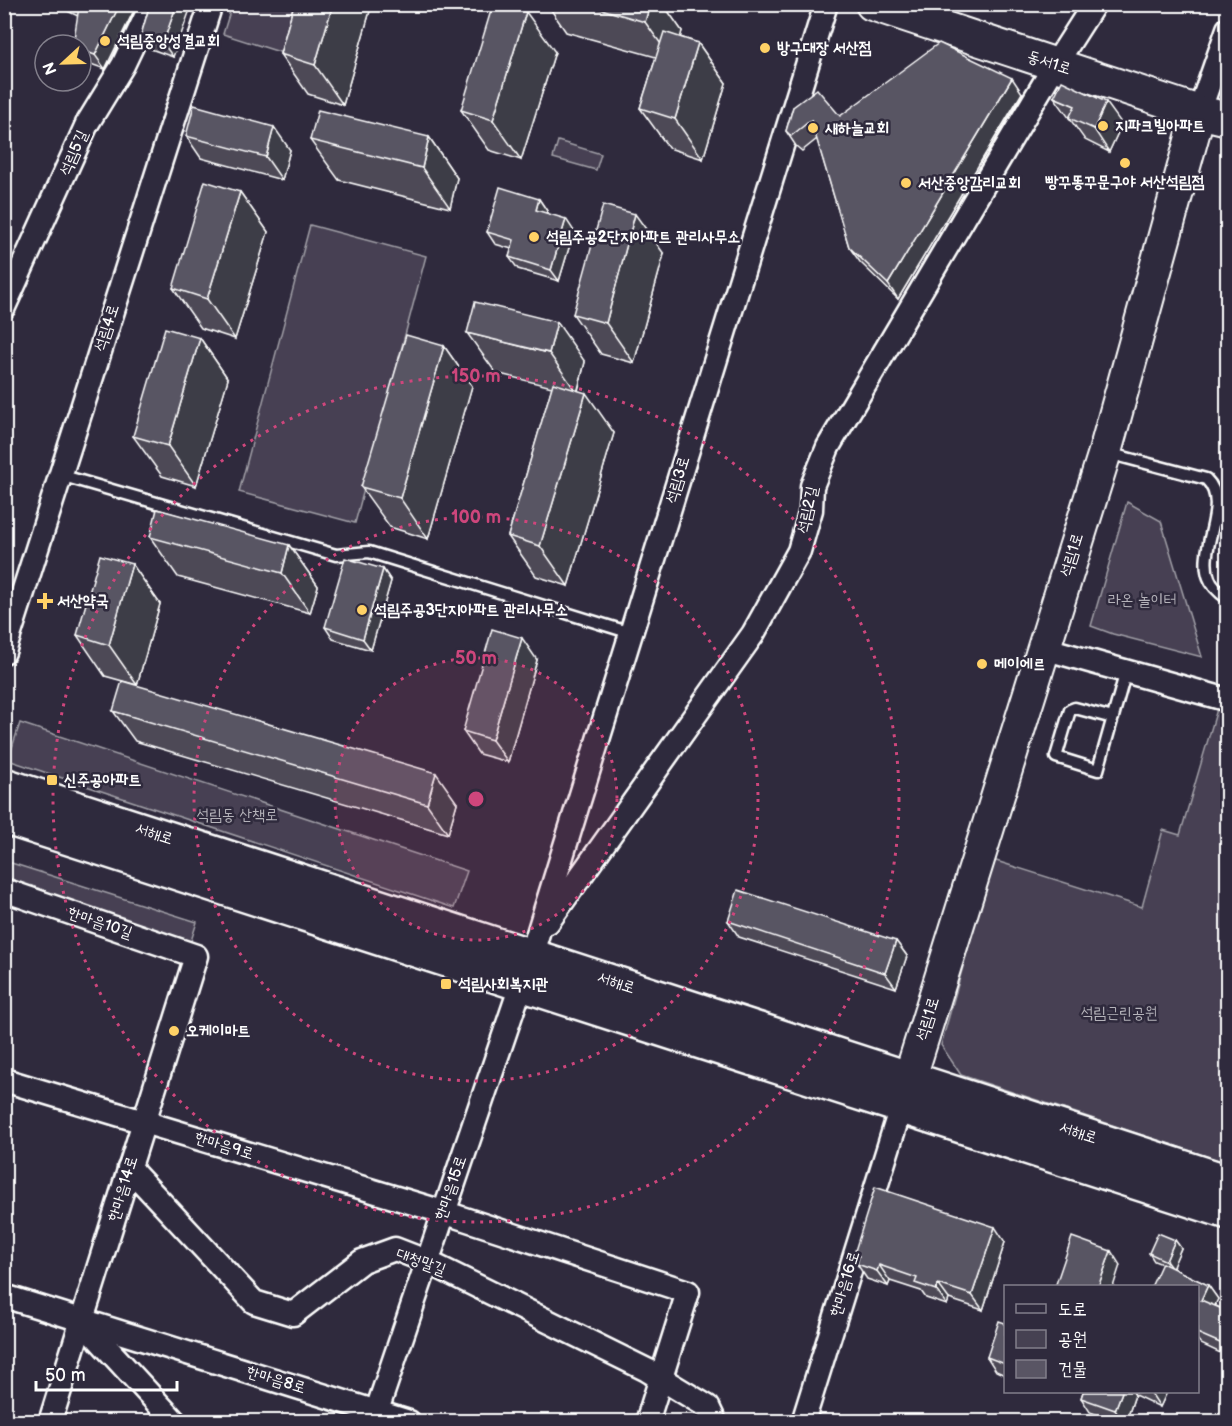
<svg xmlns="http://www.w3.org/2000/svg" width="1232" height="1426" font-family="'Balsamiq Sans','Poor Story',sans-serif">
<rect width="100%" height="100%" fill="#2f2a3d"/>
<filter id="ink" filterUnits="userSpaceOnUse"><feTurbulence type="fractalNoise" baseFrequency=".0167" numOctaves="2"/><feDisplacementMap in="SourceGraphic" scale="12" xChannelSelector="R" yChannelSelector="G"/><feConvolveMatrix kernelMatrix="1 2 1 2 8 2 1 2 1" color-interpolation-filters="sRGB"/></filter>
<g filter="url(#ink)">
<g fill="#464152" stroke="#a2a0a8" stroke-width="1.5">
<polygon points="232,5 299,5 283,53 223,34"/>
<polygon points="558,141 601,154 596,170 553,158"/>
<polygon points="310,225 426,256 355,523 239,492"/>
<polygon points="1127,502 1161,521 1202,657 1113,634 1091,626"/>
<polygon points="1217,709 1227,712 1227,1163 961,1075 941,1045 993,860 1142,907 1163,830 1180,835"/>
<polygon points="20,723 467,871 454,908 8,760"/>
<polygon points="5,861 197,922 190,944 5,885"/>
</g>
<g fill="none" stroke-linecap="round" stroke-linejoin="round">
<g stroke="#fff" stroke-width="15">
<g id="lane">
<path d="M1108 453 1206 479C1232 504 1197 547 1209 578 1212 587 1221 594 1228 599"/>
<polyline points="60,475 336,555 369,552 631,633"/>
<polyline points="1113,718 1075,708 1070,710 1056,757 1098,770 1126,671"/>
</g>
</g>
<g stroke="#fff" stroke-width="27">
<g id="street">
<polyline points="1199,112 1228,29"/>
<polyline points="4,307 87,124 123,65 152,4"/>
<polyline points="1043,648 1228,700"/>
<polyline points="4,652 211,4"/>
<polyline points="4,890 196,956 50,1422"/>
<polyline points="548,922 753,634 799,551 811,510 812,486 828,447 1055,65 1094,4"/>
<polyline points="4,1080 443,1212 688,1292 647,1422"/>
<polyline points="129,1168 254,1302 293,1314 362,1261 395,1249 426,1261 647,1370 708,1407 715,1422"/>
<polyline points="4,1296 409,1422"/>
<polyline points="82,1321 175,1422"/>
<polyline points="373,1422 531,956 826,4"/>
<polyline points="803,1422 901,1107"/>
</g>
</g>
<g stroke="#fff" stroke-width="36">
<g id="secondary">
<polyline points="872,4 1199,112 1228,119"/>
<polyline points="902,1103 1105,452 1199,112"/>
</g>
</g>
<g stroke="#fff" stroke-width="38">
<g id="primary">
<polyline points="4,785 1228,1182"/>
<polyline points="4,817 1228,1212"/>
</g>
</g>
<use href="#lane" stroke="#2f2a3d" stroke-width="10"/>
<use href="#street" stroke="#2f2a3d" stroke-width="22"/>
<use href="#secondary" stroke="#2f2a3d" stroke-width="32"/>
<use href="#primary" stroke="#2f2a3d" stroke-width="33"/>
</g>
<g fill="#4d4956" stroke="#fff" stroke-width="1.5">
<polygon points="53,4 137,4 105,69 82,61 81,59 81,45 78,16"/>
<polygon points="150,4 173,57 151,49 141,35"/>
<polygon points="294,4 372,4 343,105 308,94 280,54"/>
<polygon points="547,4 663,4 682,31 680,37 698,43 726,83 703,159 669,148 640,108 656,57 566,32"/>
<polygon points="555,52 521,160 489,150 461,110"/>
<polygon points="1022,93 898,299 860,262 849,247 817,139 802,151 796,146 786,131 793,107 840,116"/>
<polygon points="1054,97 1122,124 1109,152 1085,140"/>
<polygon points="186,136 290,150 282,180 201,158"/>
<polygon points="429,137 457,178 450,208 339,180 310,140"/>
<polygon points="240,192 268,232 235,339 201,328 173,288"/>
<polygon points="539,199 547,211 547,213 574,231 559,281 518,269 509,257 512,249 495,244 487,232"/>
<polygon points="664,254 634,363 601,354 573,314"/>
<polygon points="467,333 585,362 578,391 614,433 568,586 536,576 508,536 552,387 496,373"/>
<polygon points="200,338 228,379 196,486 162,476 133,436"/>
<polygon points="444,346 472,386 428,539 390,527 361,487"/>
<polygon points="150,537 289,545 318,586 310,613 178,577"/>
<polygon points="132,564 160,604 137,685 105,676 77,635"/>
<polygon points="383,569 391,581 371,650 333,639 325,627"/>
<polygon points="537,660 508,762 479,754 463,731"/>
<polygon points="113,711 457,803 448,834 135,741"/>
<polygon points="728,921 896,941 907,956 896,988 739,937"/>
<polygon points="1175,1240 1181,1248 1172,1268 1208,1285 1218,1299 1214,1305 1227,1311 1227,1356 1201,1344 1197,1339 1197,1287 1162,1264 1154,1261 1149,1253"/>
<polygon points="1005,1242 983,1310 949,1299 947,1305 926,1298 921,1291 890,1281 888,1286 867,1279 857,1264 858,1260 854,1254"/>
<polygon points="1005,1323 1005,1375 996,1371 987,1357"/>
<polygon points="1083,1392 1167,1392 1160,1407 1135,1395 1126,1422 1117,1422 1090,1412 1081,1398"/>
</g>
<g fill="#3e3c46" stroke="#fff" stroke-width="1.5">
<polygon points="120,4 137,4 105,69 95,55"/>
<polygon points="177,4 192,4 173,57 163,43"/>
<polygon points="333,4 372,4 343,105 315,65"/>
<polygon points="650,4 663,4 682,31 674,62 645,22"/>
<polygon points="526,12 555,52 521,160 493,120"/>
<polygon points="698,43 726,83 703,159 675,119"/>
<polygon points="1012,78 1022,93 898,299 888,284"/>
<polygon points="1106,102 1122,124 1109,152 1094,129"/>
<polygon points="274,127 290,150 282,180 266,157"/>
<polygon points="429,137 457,178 450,208 422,168"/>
<polygon points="240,192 268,232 235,339 207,299"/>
<polygon points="539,199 547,211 544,222 536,210"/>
<polygon points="635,214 664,254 634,363 606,323"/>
<polygon points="566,219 574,231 559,281 551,270"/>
<polygon points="557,322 585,362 577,393 549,353"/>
<polygon points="200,338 228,379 196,486 168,446"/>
<polygon points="444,346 472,386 428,539 400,498"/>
<polygon points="586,393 614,433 568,586 540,546"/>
<polygon points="289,545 318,586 310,613 282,573"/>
<polygon points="132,564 160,604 137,685 109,645"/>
<polygon points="383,569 391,581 371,650 363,639"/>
<polygon points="522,638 537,660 508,762 492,740"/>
<polygon points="436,773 457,803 448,834 427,804"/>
<polygon points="896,941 907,956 896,988 885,973"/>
<polygon points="995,1227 1005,1242 983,1310 972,1295"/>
<polygon points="1175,1240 1181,1248 1172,1269 1166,1261"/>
<polygon points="1111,1251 1120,1265 1113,1287 1098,1287"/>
<polygon points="879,1265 890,1281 888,1286 877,1271"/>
<polygon points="938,1284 949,1299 947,1305 936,1290"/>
<polygon points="1208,1285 1218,1299 1211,1313 1201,1300"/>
<polygon points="1122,1392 1133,1392 1135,1395 1126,1422 1123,1422 1115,1410"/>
<polygon points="1151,1392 1167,1392 1160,1407 1151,1393"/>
</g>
<g fill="#595564" stroke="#fff" stroke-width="1.5">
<polygon points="74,4 120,4 95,55 81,50 81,45 73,45 79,7"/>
<polygon points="150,4 177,4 163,43 141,35"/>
<polygon points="294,4 333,4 315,65 280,54"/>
<polygon points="493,4 503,4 526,12 493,120 461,110"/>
<polygon points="584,4 650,4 645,22"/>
<polygon points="664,32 698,43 675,119 640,108"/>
<polygon points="939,43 1012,78 888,284 849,247 811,120 791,136 786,131 793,107 817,89 840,116"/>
<polygon points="1062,81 1106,102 1094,129 1069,118 1075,106 1054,97"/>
<polygon points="194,105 274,127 266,157 186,136"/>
<polygon points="318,110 429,137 422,168 310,140"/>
<polygon points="205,181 240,192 207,299 173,288"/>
<polygon points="500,187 539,199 536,210 566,219 551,270 509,257 514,240 487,232"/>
<polygon points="603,205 635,214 606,323 573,314"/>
<polygon points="475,302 557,322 549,353 467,333"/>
<polygon points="165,328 200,338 168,446 133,436"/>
<polygon points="406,335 444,346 400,498 361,487"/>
<polygon points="553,383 586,393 540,546 508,536"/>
<polygon points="157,509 289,545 282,573 150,537"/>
<polygon points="100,555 132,564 109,645 77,635"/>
<polygon points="345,558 383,569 363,639 325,627"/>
<polygon points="492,629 522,638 492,740 463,731"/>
<polygon points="122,681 436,773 427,804 113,711"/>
<polygon points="738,890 896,941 885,973 728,921"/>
<polygon points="875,1187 995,1227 972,1295 938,1284 936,1290 915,1283 917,1278 879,1265 877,1271 857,1264 859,1256 854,1254"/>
<polygon points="1158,1233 1175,1240 1166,1261 1149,1253"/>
<polygon points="1072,1237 1111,1251 1098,1287 1055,1287"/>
<polygon points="1162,1263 1208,1285 1201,1300 1227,1311 1227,1346 1197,1333 1197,1287 1151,1287"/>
<polygon points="999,1321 1005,1323 1005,1364 987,1357"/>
<polygon points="1083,1392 1122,1392 1115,1410 1081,1398"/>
</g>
</g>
<circle cx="476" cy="799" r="141" fill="#ce467c" fill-opacity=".12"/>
<g fill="none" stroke="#ce467c" stroke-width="3" stroke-dasharray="3 6">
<circle cx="476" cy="799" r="141"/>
<circle cx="476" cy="799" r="282"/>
<circle cx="476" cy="799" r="423"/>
</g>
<g fill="#ffd166" stroke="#2f2a3d" stroke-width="2">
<circle cx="105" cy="41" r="6"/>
<circle cx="765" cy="48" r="6"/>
<circle cx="1103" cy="126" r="6"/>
<circle cx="813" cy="128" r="6"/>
<circle cx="1125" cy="163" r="6"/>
<circle cx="906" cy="183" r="6"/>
<circle cx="534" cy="237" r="6"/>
<path d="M42 592h6v6h6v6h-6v6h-6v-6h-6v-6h6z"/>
<circle cx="362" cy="610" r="6"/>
<circle cx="982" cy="664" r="6"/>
<rect x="46" y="774" width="12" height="12" rx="3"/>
<rect x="440" y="978" width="12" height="12" rx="3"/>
<circle cx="174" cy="1031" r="6"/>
</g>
<g text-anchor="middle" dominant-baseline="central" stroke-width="5" stroke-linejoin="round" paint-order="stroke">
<g font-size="16" font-weight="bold" fill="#fff" stroke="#2f2a3d" text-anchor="start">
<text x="117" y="41">석림중앙성결교회</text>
<text x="777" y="48">방구대장 서산점</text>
<text x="1115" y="126">지파크빌아파트</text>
<text x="825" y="128">새하늘교회</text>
<text x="1125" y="182" text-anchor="middle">빵꾸똥꾸문구야 서산석림점</text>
<text x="918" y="183">서산중앙감리교회</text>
<text x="546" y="237">석림주공2단지아파트 관리사무소</text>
<text x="57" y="601">서산약국</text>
<text x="374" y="610">석림주공3단지아파트 관리사무소</text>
<text x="994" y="664">메이에르</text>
<text x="64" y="780">신주공아파트</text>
<text x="458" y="984">석림사회복지관</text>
<text x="186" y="1031">오케이마트</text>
</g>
<g font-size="16" fill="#fff" stroke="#2f2a3d">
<text transform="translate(1049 63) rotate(18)">동서1로</text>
<text transform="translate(74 153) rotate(-66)">석림5길</text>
<text transform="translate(107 328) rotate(-72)">석림4로</text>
<text transform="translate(678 480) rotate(-73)">석림3로</text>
<text transform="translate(808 510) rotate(-78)">석림2길</text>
<text transform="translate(1072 555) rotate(-73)">석림1로</text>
<text transform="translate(154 834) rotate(18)">서해로</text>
<text transform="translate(100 923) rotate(19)">한마음10길</text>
<text transform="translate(616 983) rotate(18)">서해로</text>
<text transform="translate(928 1019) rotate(-73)">석림1로</text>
<text transform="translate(1078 1133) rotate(18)">서해로</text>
<text transform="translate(224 1146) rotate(17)">한마음9로</text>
<text transform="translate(451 1188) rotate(-71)">한마음15로</text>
<text transform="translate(123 1189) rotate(-73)">한마음14로</text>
<text transform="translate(421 1262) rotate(20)">대청말길</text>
<text transform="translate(845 1284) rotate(-73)">한마음16로</text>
<text transform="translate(276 1380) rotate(17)">한마음8로</text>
</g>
<g font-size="16" fill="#b5b3ba" stroke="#2f2a3d">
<text x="1142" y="600">라온 놀이터</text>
<text x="237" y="815">석림동 산책로</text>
<text x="1119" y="1013">석림근린공원</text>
</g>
</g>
<circle cx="476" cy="799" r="9" fill="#ce467c" stroke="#2f2a3d" stroke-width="3"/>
<g font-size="18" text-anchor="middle" font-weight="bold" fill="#ce467c" stroke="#2f2a3d" stroke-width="5" stroke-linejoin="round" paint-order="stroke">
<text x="476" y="382">150 m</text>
<text x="476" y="523">100 m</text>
<text x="476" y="664">50 m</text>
</g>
<rect width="1232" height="1426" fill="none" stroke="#2f2a3d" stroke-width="24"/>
<rect x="12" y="12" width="1208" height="1402" fill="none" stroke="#fff" stroke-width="2" filter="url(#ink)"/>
<rect x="1004" y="1285" width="195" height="108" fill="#2f2a3d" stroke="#827f8b" stroke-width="1.5"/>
<rect x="1016" y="1304" width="30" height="9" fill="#2f2a3d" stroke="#827f8b" stroke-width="1.5"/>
<text x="1058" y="1315" font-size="18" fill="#ffffff">도로</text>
<rect x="1016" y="1330" width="30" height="18" fill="#464152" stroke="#827f8b" stroke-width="1.5"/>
<text x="1058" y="1345" font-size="18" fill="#ffffff">공원</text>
<rect x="1016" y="1360" width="30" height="18" fill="#595564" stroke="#827f8b" stroke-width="1.5"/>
<text x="1058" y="1375" font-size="18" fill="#ffffff">건물</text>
<g transform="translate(63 63) rotate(248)"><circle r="28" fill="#2f2a3d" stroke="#827f8b" stroke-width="1.5"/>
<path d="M0-4.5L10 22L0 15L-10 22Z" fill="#ffd166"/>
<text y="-9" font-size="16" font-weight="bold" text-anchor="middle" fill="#ffffff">N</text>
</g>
<path d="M36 1381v9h141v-9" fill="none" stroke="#ffffff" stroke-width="3"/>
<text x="45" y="1381" font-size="18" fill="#ffffff" stroke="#2f2a3d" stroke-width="4.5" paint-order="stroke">50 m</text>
</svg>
